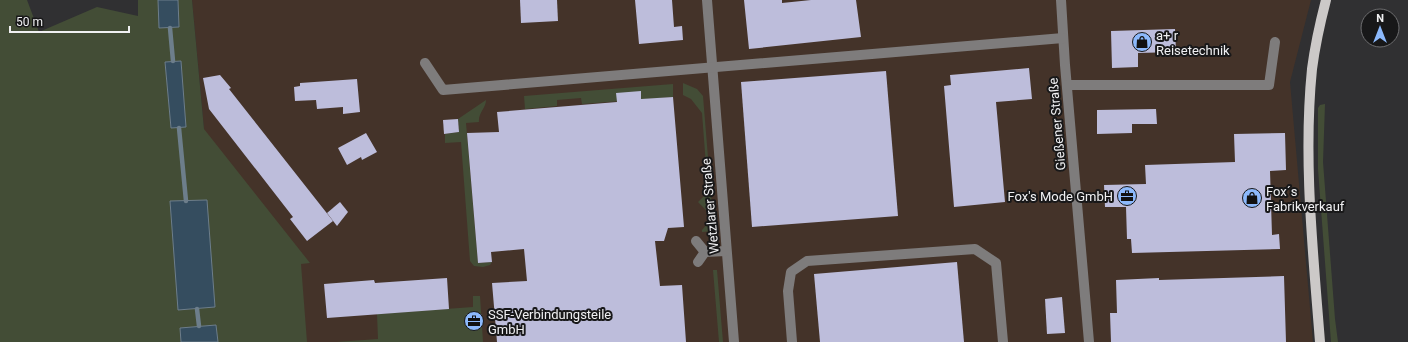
<svg xmlns="http://www.w3.org/2000/svg" width="1408" height="342" font-family="Roboto,sans-serif">
<rect width="100%" height="100%" fill="#303032"/>
<polygon fill="#443329" points="192,0 1311,0 1290,82 1313,342 228,342 204,129"/>
<g fill="#434d36" fill-rule="evenodd">
<path d="M0 0H27L39 32 97 7 138 16V0H158L160 28 179 27 178 0H192L204 129 310 263 301 264 307 342H218L216 325 180 328 181 342H0ZM181 61 186 127 171 128 165 62ZM206 200 215 307 179 310 170 202Z"/>
<polygon points="683,83 697,89 703,96 714,231 702,232 702,230 710,221 709,213 698,202 708,192 702,113 691,99 683,95"/>
<polygon points="673,84 673,97 582,104 581,98 557,100 557,106 525,109 524,96"/>
<path d="M486 100C486 108 478 113 479 122L466 123 478 263 492 262 490 265 483 267 474 266 470 261 461 142 445 143V134L459 132 458 119Z"/>
<polygon points="1325,104 1323,162 1335,319 1338,342 1331,342 1318,169 1318,108 1320,105"/>
<polygon points="713,270 717,270 723,342 719,342"/>
<polygon points="473,296 480,296 483,342 336,342 378,339 377,314 473,307"/>
</g>
<g fill="#354d5f" stroke="#6d7e8b">
<polygon points="158,0 178,0 179,27 159,28"/>
<polygon points="181,61 186,127 171,128 165,62"/>
<polygon points="207,200 215,307 178,310 170,201"/>
<polygon points="216,325 218,342 181,342 180,328"/>
</g>
<g fill="none" stroke-linecap="round" stroke-linejoin="round">
<g stroke="#6d7e8b" stroke-width="4.5">
<polyline points="170,28 173,61"/>
<polyline points="179,128 186,201"/>
<polyline points="197,309 199,326"/>
</g>
</g>
<g fill="#bdbddb">
<polygon points="520,0 557,0 558,21 521,23"/>
<polygon points="635,0 672,0 674,27 682,26 683,40 639,44"/>
<polygon points="744,0 782,0 782,3 811,0 856,0 861,37 749,49"/>
<polygon points="1175,29 1176,52 1138,53 1138,67 1112,68 1111,31"/>
<polygon points="1029,68 1032,99 996,102 1005,202 954,207 944,86 951,85 950,75"/>
<polygon points="886,71 898,216 752,227 741,82"/>
<polygon points="220,75 231,88 229,89 333,221 307,241 290,219 293,217 209,109 203,78"/>
<polygon points="357,79 360,112 343,114 343,107 317,109 316,100 295,101 294,87 300,86 300,83"/>
<polygon points="641,91 641,99 673,97 684,227 668,228 664,241 655,241 660,286 682,285 686,342 497,342 492,283 527,281 524,249 491,252 492,262 478,263 467,133 499,132 497,112 617,102 616,93"/>
<polygon points="1156,109 1157,124 1132,124 1132,133 1097,134 1097,110"/>
<polygon points="458,119 459,132 444,134 443,120"/>
<polygon points="366,133 377,152 362,160 361,157 347,165 338,148"/>
<polygon points="1285,133 1286,170 1270,171 1272,235 1279,234 1280,249 1132,253 1131,239 1127,239 1126,207 1105,207 1104,185 1146,184 1145,165 1235,162 1234,134"/>
<polygon points="340,202 348,212 337,226 327,213"/>
<polygon points="957,262 964,342 820,342 814,274"/>
<polygon points="1284,276 1286,342 1111,342 1110,313 1117,313 1116,280 1159,278 1159,280"/>
<polygon points="447,278 449,309 327,318 324,284 374,280 375,283"/>
<polygon points="1062,297 1065,333 1047,334 1045,299"/>
</g>
<g fill="none" stroke-linecap="round" stroke-linejoin="round">
<g stroke="#7e7c7c" stroke-width="10">
<polyline points="707,0 734,342"/>
<polyline points="1061,0 1065,65 1089,342"/>
<polyline points="425,63 443,90 1063,38"/>
<polyline points="1067,85 1269,85 1275,42"/>
<polyline points="696,241 705,252"/>
<polyline points="705,252 726,251"/>
<polyline points="698,262 705,252"/>
<polyline points="792,342 788,291 791,272 807,261 975,249 996,263 1003,342"/>
</g>
<path stroke="#ccc9c8" stroke-width="10" d="M1320 342C1313 251 1303 159 1312 69 1315 46 1320 23 1326 0"/>
</g>
<defs>
<g id="shop-disc" transform="scale(1)"><circle r="9.5" fill="#8cb9fc" stroke="#181819"/><path d="M-5-2.5h2.3a2.7 3.5 0 0 1 5.4 0H5L5.5 6h-11ZM-1.5-2.5h3a1.5 2.3 0 0 0-3 0Z" fill="#111"/></g>
<g id="office-disc" transform="scale(1)"><circle r="9.5" fill="#8cb9fc" stroke="#181819"/><path d="M-6-3h4V-5.5h4V-3h4V5H-6ZM-1-4.5V-3h2v-1.5ZM-6 0V1H6V0Z" fill="#111"/></g>
</defs>
<g fill-rule="evenodd">
<use href="#shop-disc" x="1142" y="42"/>
<use href="#office-disc" x="1127" y="196"/>
<use href="#shop-disc" x="1252" y="198"/>
<use href="#office-disc" x="474" y="321"/>
</g>
<g text-anchor="middle" dominant-baseline="central" stroke-width="4" stroke-linejoin="round" paint-order="stroke">
<g font-size="13" fill="#f0f0f2" stroke="#181819" text-anchor="start">
<text x="1156" y="35">a+ r<tspan x="1156" dy="15">Reisetechnik</tspan></text>
<text x="1266" y="191">Fox´s<tspan x="1266" dy="15">Fabrikverkauf</tspan></text>
<text x="1113" y="196" text-anchor="end">Fox's Mode GmbH</text>
<text x="488" y="314">SSF-Verbindungsteile<tspan x="488" dy="15">GmbH</tspan></text>
</g>
<g font-size="13" fill="#f0f0f2" stroke="#181819">
<text transform="translate(1057 124) rotate(-95)">Gießener Straße</text>
<text transform="translate(710 206) rotate(-95)">Wetzlarer Straße</text>
</g>
</g>
<g transform="translate(1380 28)"><circle r="19" fill="#181819" stroke="#6e6e70"/>
<path d="M0-3L7 15L0 10L-7 15Z" fill="#8cb9fc"/>
<text y="-6" font-size="11" font-weight="bold" text-anchor="middle" fill="#f0f0f2">N</text>
</g>
<path d="M10 26v6h119v-6" fill="none" stroke="#f0f0f2" stroke-width="2"/>
<text x="16" y="26" font-size="12" fill="#f0f0f2" stroke="#181819" stroke-width="3" paint-order="stroke">50 m</text>
</svg>
